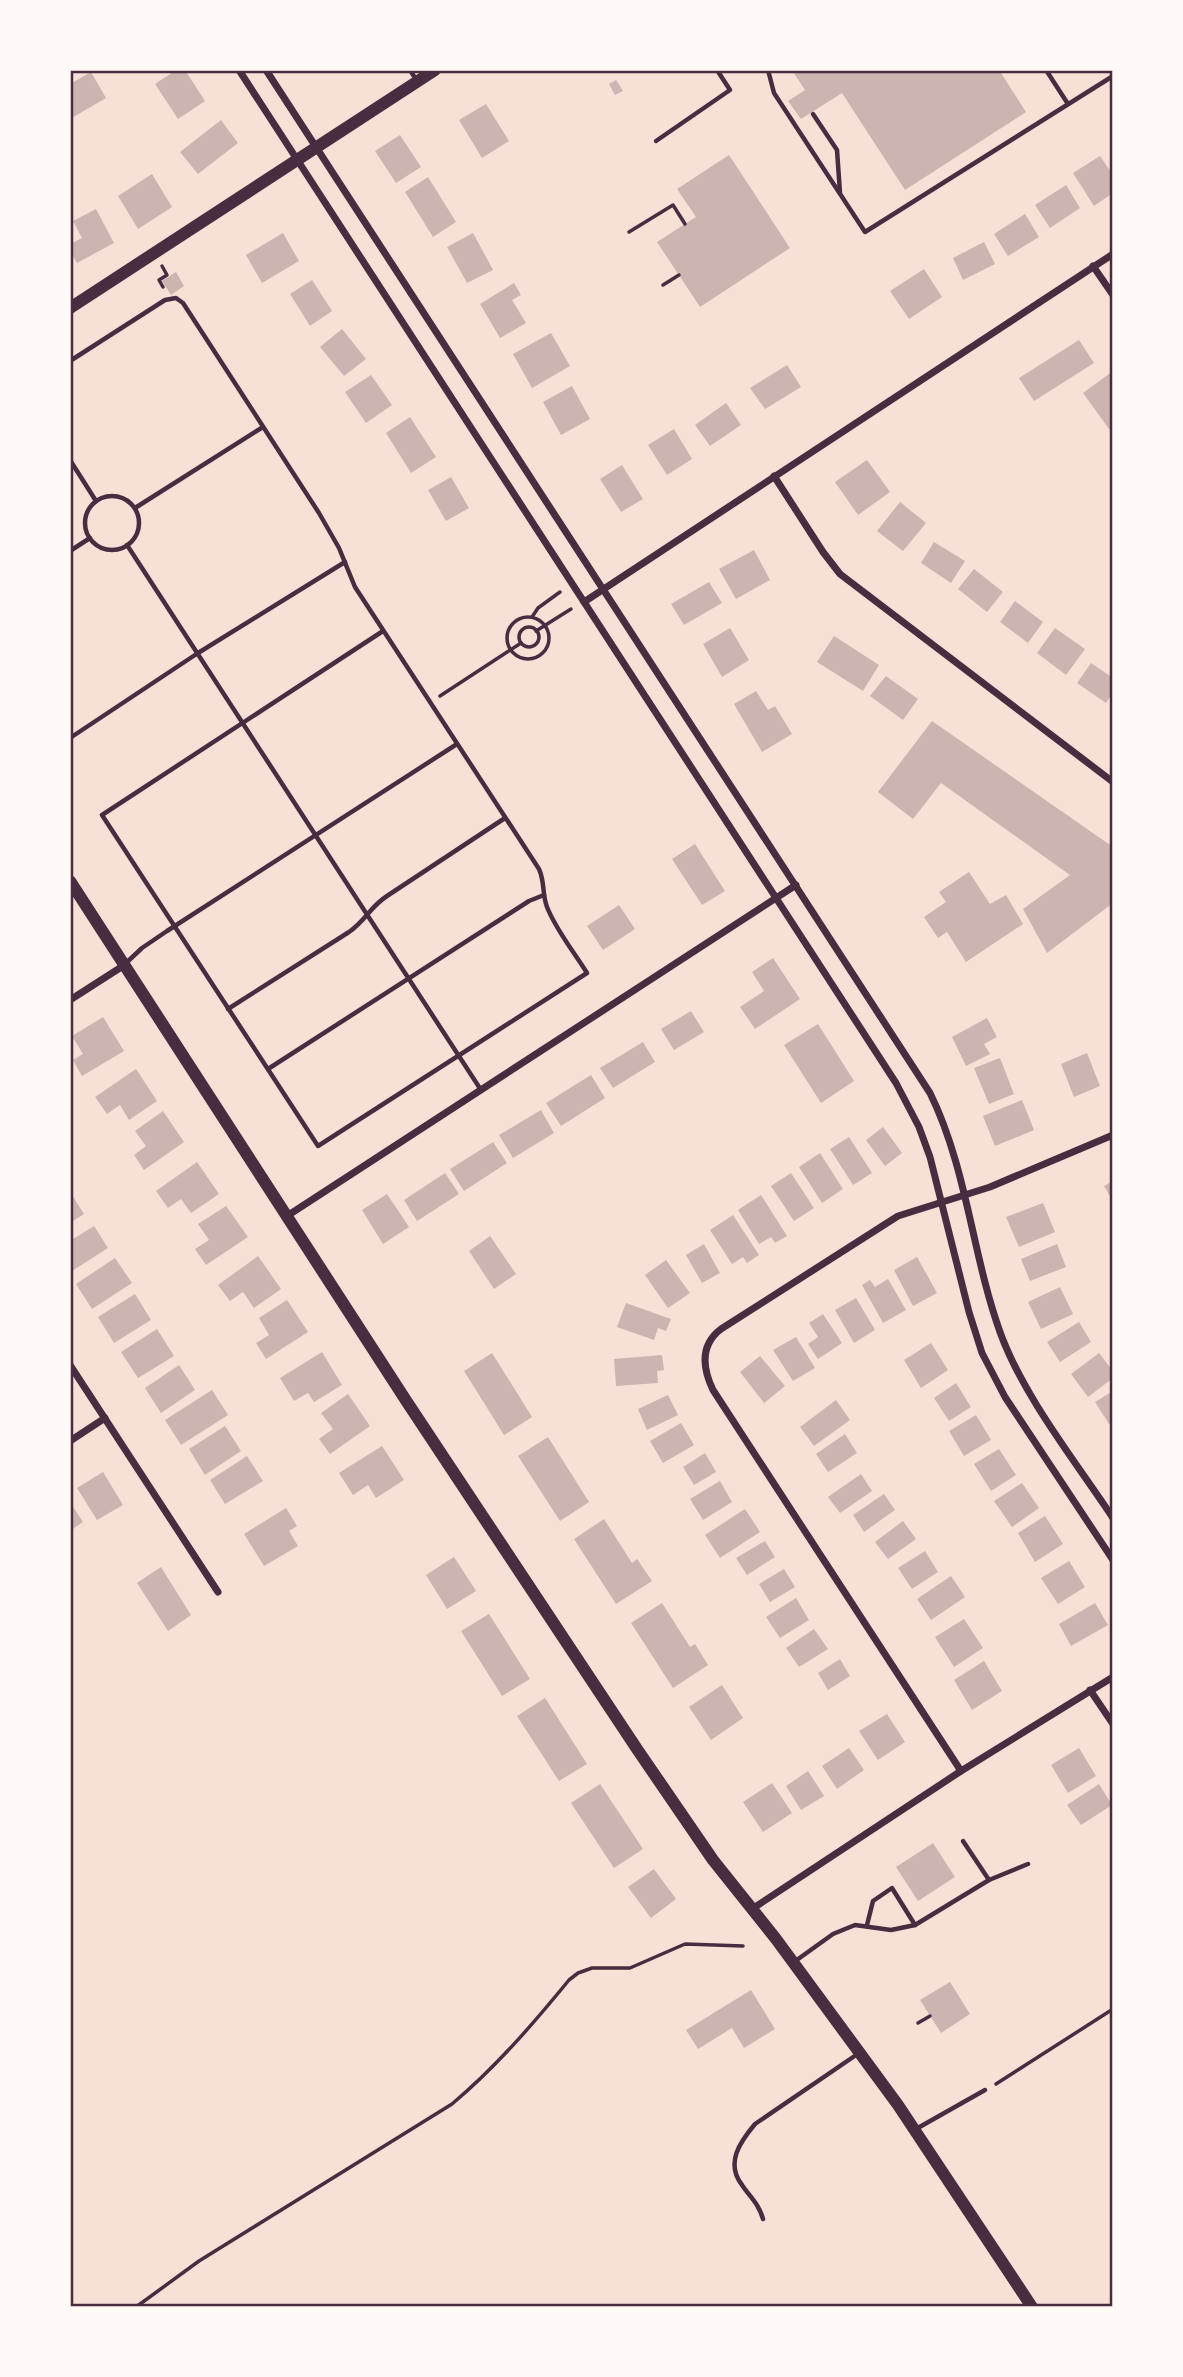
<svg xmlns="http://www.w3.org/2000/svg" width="1183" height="2377" font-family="'Asap Condensed',sans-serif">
<rect width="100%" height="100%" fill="#f7e1d7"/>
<g fill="#ccb4b1">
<polygon points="176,70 185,70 205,101 178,119 155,84"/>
<polygon points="792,70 999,70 1026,112 905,190 842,93 801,119 788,101 805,90"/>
<polygon points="91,72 106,98 70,119 70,84"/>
<polygon points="616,80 623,91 615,95 609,84"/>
<polygon points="486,104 509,141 482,158 459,120"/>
<polygon points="221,120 238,143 198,174 180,152"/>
<polygon points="400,135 421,167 396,183 375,151"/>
<polygon points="729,155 790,248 700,307 657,242 696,217 677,189"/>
<polygon points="1100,156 1113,175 1113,193 1094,206 1073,173"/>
<polygon points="152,174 172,207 138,229 118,196"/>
<polygon points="428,177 456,222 433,237 405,192"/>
<polygon points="1066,185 1080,208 1050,228 1035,205"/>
<polygon points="96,209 114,243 77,263 70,251 70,244 82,238 73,221"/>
<polygon points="1025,214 1039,237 1008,256 994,234"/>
<polygon points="283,233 299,261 262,283 246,255"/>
<polygon points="473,233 493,270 467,283 447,247"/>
<polygon points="984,242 995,264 963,280 953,258"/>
<polygon points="924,269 942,297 909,319 890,291"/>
<polygon points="176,272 184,286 171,295 162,281"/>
<polygon points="312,280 332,311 310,326 290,294"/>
<polygon points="514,283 521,295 512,300 526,323 500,338 480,304"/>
<polygon points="342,329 366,359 344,376 320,347"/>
<polygon points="551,333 570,366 532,388 513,354"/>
<polygon points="1079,340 1094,363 1034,401 1019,378"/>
<polygon points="787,365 801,387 765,409 750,388"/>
<polygon points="1113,371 1113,427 1109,429 1083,393"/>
<polygon points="371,375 392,405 366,423 345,392"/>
<polygon points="572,386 590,419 561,435 543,402"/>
<polygon points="726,403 741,425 710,446 695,425"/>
<polygon points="410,417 436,457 411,473 386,433"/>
<polygon points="674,429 692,459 667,475 648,445"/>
<polygon points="867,460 890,492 858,515 835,482"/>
<polygon points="622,465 643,499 621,512 600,479"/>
<polygon points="451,477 469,508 446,521 428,490"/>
<polygon points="900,502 926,523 903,551 877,531"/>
<polygon points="934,542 965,561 951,583 921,563"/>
<polygon points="754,550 770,580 736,599 719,569"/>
<polygon points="974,569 1003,592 987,612 958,589"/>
<polygon points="709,582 722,603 684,625 671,604"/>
<polygon points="1015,601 1043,622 1028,643 1000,622"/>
<polygon points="730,628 749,660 722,677 703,644"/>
<polygon points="1055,628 1085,649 1066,675 1037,653"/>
<polygon points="834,636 879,665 863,691 817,662"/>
<polygon points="1091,663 1113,678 1113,692 1106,703 1077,683"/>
<polygon points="886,676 918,699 903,720 870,696"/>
<polygon points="756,691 768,710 775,706 792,734 762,752 734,704"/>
<polygon points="932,721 1113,847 1113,903 1047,953 1023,909 1070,875 941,783 913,819 878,792"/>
<polygon points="695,844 725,891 702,905 672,859"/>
<polygon points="969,872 990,904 1006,895 1023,924 966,962 947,932 938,938 924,917 946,902 939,892"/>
<polygon points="619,905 635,929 603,950 587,926"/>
<polygon points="773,958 800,999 755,1029 740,1007 764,991 752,972"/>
<polygon points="691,1011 704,1032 674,1050 661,1029"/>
<polygon points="103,1017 124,1051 82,1076 73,1060 83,1054 72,1036"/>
<polygon points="987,1018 997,1037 984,1044 990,1054 966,1066 952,1037"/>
<polygon points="818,1024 854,1081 821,1103 784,1045"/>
<polygon points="643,1042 655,1062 613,1088 600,1068"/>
<polygon points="1087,1053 1100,1086 1074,1097 1061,1064"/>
<polygon points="1000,1058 1014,1094 989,1104 974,1068"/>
<polygon points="136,1069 157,1101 129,1120 120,1105 107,1114 95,1097"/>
<polygon points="591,1075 605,1098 561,1126 546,1103"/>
<polygon points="1022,1100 1034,1130 995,1146 983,1116"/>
<polygon points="541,1110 554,1133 513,1158 499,1135"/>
<polygon points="163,1111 184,1142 144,1170 134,1155 146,1146 135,1131"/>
<polygon points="883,1127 902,1153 885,1166 866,1140"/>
<polygon points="849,1137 872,1173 853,1185 830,1149"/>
<polygon points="493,1142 507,1163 464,1191 450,1169"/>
<polygon points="820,1153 843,1189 822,1203 799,1167"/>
<polygon points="197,1162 219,1194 191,1213 181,1199 168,1208 156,1191"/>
<polygon points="445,1173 459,1194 417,1221 404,1200"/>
<polygon points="791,1173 814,1208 794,1221 771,1186"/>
<polygon points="1113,1181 1113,1202 1104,1186"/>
<polygon points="70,1192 84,1214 70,1223"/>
<polygon points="387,1194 409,1227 383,1244 362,1210"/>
<polygon points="761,1195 787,1236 775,1243 771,1237 759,1244 738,1210"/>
<polygon points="1043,1203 1055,1232 1019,1247 1006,1217"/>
<polygon points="226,1206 248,1237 206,1265 195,1249 209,1240 198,1224"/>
<polygon points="733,1215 759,1255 747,1263 743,1257 732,1264 710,1230"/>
<polygon points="94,1226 108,1248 72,1271 70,1267 70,1241"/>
<polygon points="490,1236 516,1274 494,1289 469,1251"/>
<polygon points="704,1244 720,1273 702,1283 686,1255"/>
<polygon points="1057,1244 1066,1267 1030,1281 1021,1259"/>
<polygon points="258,1256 281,1289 254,1308 243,1292 230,1301 218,1285"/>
<polygon points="917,1257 937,1293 913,1306 894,1270"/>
<polygon points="115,1258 132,1283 92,1309 76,1284"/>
<polygon points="666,1260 690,1293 668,1308 645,1275"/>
<polygon points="888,1279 906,1310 883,1323 862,1285 870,1280 875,1287"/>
<polygon points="1060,1287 1073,1314 1041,1329 1028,1302"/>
<polygon points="135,1294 151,1320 114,1343 98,1317"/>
<polygon points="856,1298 875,1330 854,1343 835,1310"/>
<polygon points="287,1300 308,1332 266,1359 256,1343 269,1335 259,1318"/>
<polygon points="626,1303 671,1319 666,1331 658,1328 654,1340 617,1327"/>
<polygon points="823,1314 842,1343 818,1359 808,1344 818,1337 809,1323"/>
<polygon points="1079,1322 1091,1342 1060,1362 1047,1342"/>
<polygon points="157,1329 174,1356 138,1378 121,1352"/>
<polygon points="796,1337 815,1368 793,1381 773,1350"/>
<polygon points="931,1343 948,1370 921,1388 904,1360"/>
<polygon points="322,1352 342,1385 314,1402 308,1393 294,1401 280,1378"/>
<polygon points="492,1353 532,1417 504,1435 464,1371"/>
<polygon points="1099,1353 1113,1371 1113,1378 1088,1397 1071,1374"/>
<polygon points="662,1355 664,1370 657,1371 658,1383 616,1386 614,1359"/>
<polygon points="760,1356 785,1386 764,1403 740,1372"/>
<polygon points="179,1365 195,1390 161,1413 145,1388"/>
<polygon points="956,1383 971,1407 949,1421 934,1398"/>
<polygon points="212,1390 228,1415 181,1445 165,1420"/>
<polygon points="1113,1391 1113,1421 1109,1424 1095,1402"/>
<polygon points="348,1394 370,1426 330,1454 319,1439 333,1429 321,1413"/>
<polygon points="668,1395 678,1415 647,1430 638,1409"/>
<polygon points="836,1400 850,1420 814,1446 800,1427"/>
<polygon points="976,1415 991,1440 964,1456 949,1431"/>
<polygon points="681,1423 694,1445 663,1463 650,1441"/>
<polygon points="225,1426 241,1451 205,1475 189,1449"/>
<polygon points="845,1434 857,1453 828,1472 816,1454"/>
<polygon points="548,1437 589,1502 560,1521 518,1456"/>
<polygon points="382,1446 404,1480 376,1498 368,1485 353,1495 339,1473"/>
<polygon points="999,1449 1016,1475 991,1491 974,1464"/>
<polygon points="705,1453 716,1472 694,1485 683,1467"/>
<polygon points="247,1456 263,1481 225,1504 210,1480"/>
<polygon points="103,1472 123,1505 97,1520 77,1488"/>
<polygon points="861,1474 872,1491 840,1513 828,1497"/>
<polygon points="720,1481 732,1502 703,1520 690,1499"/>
<polygon points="1022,1483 1039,1508 1012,1527 994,1501"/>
<polygon points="884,1494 895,1510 864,1532 853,1515"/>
<polygon points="70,1502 83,1522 70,1531"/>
<polygon points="286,1508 297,1526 289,1531 298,1546 264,1566 244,1534"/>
<polygon points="745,1509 760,1532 720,1558 705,1535"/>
<polygon points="1045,1516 1063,1544 1035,1562 1018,1533"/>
<polygon points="604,1519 632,1563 637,1559 652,1581 616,1604 574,1539"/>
<polygon points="903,1521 916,1539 888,1559 875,1542"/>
<polygon points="765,1541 775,1557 747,1575 736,1558"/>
<polygon points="925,1551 938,1572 912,1589 898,1568"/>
<polygon points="454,1557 476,1591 447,1609 426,1575"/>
<polygon points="1069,1561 1085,1587 1058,1604 1041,1578"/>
<polygon points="161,1567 191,1615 168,1631 137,1583"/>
<polygon points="784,1569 795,1587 770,1602 759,1584"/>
<polygon points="951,1576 965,1597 931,1620 917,1599"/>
<polygon points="796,1598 809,1620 780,1638 766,1617"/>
<polygon points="662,1603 690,1647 695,1644 708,1665 673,1688 631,1623"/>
<polygon points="1095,1603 1108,1625 1071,1646 1059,1624"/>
<polygon points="489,1614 530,1679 502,1696 461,1631"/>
<polygon points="964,1619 983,1648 954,1667 935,1637"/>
<polygon points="814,1629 828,1649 799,1667 786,1648"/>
<polygon points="840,1659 850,1676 828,1690 818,1673"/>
<polygon points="984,1661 1002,1691 972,1710 954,1680"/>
<polygon points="722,1685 743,1718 711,1740 689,1707"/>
<polygon points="545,1698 587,1764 559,1781 517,1716"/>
<polygon points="887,1714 905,1742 878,1760 859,1731"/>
<polygon points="849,1748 864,1770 837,1789 822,1766"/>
<polygon points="1079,1748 1096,1776 1068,1793 1051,1765"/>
<polygon points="808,1771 824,1796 801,1810 786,1786"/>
<polygon points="772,1783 792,1813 763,1832 743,1802"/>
<polygon points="600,1784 643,1849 614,1868 571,1803"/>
<polygon points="1099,1784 1112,1805 1081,1825 1067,1805"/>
<polygon points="933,1843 955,1877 918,1901 896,1867"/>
<polygon points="654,1869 676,1899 651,1918 628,1887"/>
<polygon points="950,1982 970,2014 941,2033 920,2000"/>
<polygon points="751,1990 775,2029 744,2048 732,2028 698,2049 686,2030"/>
</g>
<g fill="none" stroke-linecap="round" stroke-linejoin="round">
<g stroke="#4a2c40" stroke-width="3.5">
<polyline points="629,232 673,205 685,224"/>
<polyline points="162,266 167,275 159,280 163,287"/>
<polyline points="663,285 679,275"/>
<polyline points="532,617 538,608 560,592"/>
<circle cx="528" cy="638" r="21"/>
<circle cx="529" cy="637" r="10"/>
<polyline points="536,631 571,609"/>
<polyline points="440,696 521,643"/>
<polyline points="918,2023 930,2016"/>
<polyline points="996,2084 1113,2009"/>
<path d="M136 2307 199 2261 452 2104C496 2067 533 2024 569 1980L578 1973 592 1968H630L685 1944 743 1946"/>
</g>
<g stroke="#4a2c40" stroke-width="4.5">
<polyline points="410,70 417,81"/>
<polyline points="768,70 774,93 865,232 1113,76"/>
<polyline points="1046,70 1068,104"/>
<polyline points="813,114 837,150 840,193"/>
<polyline points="656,141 730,90 717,70"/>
<path d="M70 361 165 300 176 298 183 303 319 513 339 548 355 587 539 869C545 882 542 894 547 907 556 930 574 952 587 973L318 1146 102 815 383 631"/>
<polyline points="70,460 96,501"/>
<circle cx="112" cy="523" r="27"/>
<polyline points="135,508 263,427"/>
<polyline points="127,545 481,1090"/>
<polyline points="70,551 90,538"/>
<polyline points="70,738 198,653 345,562"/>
<polyline points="125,964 142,948 167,931 457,744"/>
<path d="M228 1009 349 932C366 920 370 907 387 896L505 818"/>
<polyline points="268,1069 529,901 544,895"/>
<polyline points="963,1841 989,1880"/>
<polyline points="867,1925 873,1901 892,1888 915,1925"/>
<polyline points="794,1962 833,1934 855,1925 891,1930 915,1925 989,1880 1028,1864"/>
<polyline points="916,2129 985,2090"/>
<path d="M763 2219C759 2204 750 2197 742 2185 725 2163 740 2142 755 2124L859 2053"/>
</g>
<g stroke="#4a2c40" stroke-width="7">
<polyline points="239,70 896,1083 919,1127 930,1157 969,1312 982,1353 1005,1397 1113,1560"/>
<path d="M266 70 930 1093C967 1168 972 1254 1000 1332 1023 1396 1076 1462 1113 1518"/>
<polyline points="1093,266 1113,295"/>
<polyline points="774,476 823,552 840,574 1113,782"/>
<polyline points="584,602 1113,254"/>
<polyline points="70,1000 123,966"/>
<polyline points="287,1216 796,885"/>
<polyline points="70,1365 218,1592"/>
<polyline points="70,1441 105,1418"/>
<polyline points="1090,1690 1113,1724"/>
<path d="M961 1771 713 1390C702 1367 700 1345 721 1329L898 1216 990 1187 1113 1135"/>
<polyline points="752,1909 961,1771 1113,1677"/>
</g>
<g stroke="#4a2c40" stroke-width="12">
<polyline points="70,308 435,70"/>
<polyline points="70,881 407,1402 637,1749 713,1860 776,1939 898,2105 1032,2307"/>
</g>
</g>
<rect width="1183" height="2377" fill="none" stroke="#fffaf5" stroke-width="144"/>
<rect x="72" y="72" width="1039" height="2233" fill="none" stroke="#4a2c40" stroke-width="2.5"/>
</svg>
